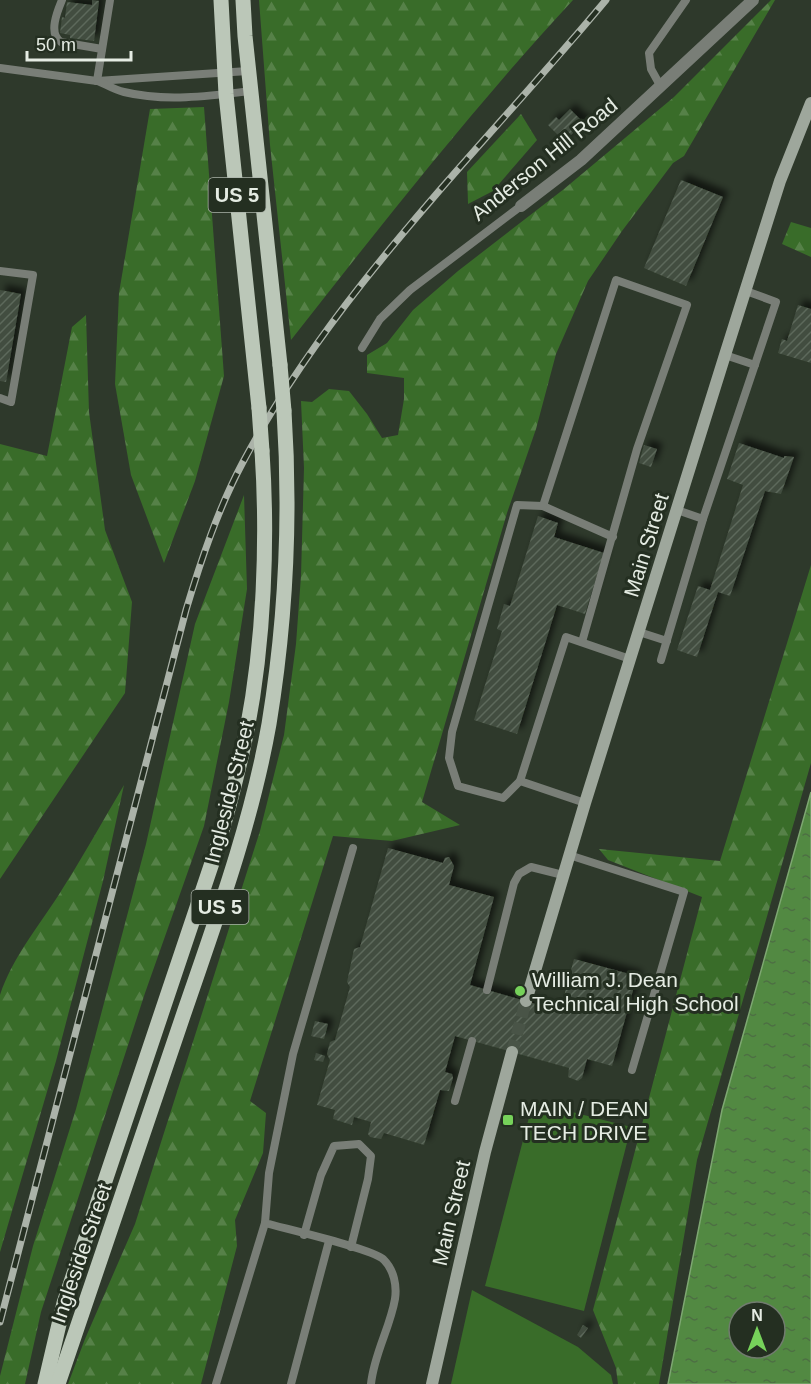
<svg xmlns="http://www.w3.org/2000/svg" width="811" height="1384" font-family="Arial,sans-serif">
<defs>
<pattern id="forest-firs" width="22" height="20" patternUnits="userSpaceOnUse" patternTransform="scale(1.5)"><rect width="22" height="20" fill="#396c29"/><path d="M5 1l3.5 6h-7zM16 11l3.5 6h-7z" fill="#568148"/></pattern>
<pattern id="water-ripples" width="26" height="14" patternUnits="userSpaceOnUse" patternTransform="scale(1.5)"><rect width="26" height="14" fill="#528942"/><path d="M2 4q2-2 4 0t4 0M15 11q2-2 4 0t4 0" fill="none" stroke="#4d6f43"/></pattern>
<pattern id="building-hatch" width="6" height="6" patternUnits="userSpaceOnUse" patternTransform="scale(1.5)"><rect width="6" height="6" fill="#424e3f"/><path d="M-1 1l2-2M0 6l6-6M5 7l2-2" fill="none" stroke="#5d685b"/></pattern>
<filter id="shadow"><feDropShadow dx="5.5" dy="-5.5" stdDeviation="3" flood-color="#0009"/></filter>
</defs>
<rect width="100%" height="100%" fill="#2e392b"/>
<g fill="url(#forest-firs)">
<path d="M259 0H573C473 108 382 224 291 340L270 145Z"/>
<polygon points="771,0 775,0 684,156 673,163 622,231 588,281 556,354 536,429 507,513 422,802 460,825 392,841 333,836 250,1101 266,1113 263,1153 235,1220 237,1246 201,1384 68,1384 85,1339 135,1224 260,831 284,735 296,644 301,576 304,468 301,401 312,402 329,389 349,391 367,414 382,438 398,435 404,399 404,378 367,373 367,355 387,343 413,310 458,271 564,189 674,97"/>
<polygon points="204,107 224,376 195,481 164,563 131,475 115,384 119,293 150,109"/>
<polygon points="521,114 537,140 493,191 468,204 467,172"/>
<polygon points="791,222 811,228 811,257 782,244"/>
<polygon points="86,315 89,412 105,530 132,602 125,693 0,879 0,444 47,456 72,327"/>
<polygon points="244,495 247,589 229,702 204,826 145,993 41,1312 25,1384 0,1384 0,1376 33,1246 76,1109 146,844 195,624"/>
<polygon points="811,565 811,763 697,1160 659,1384 618,1384 616,1368 593,1310 702,897 608,860 599,849 720,861"/>
<path d="M124 785 103 881 56 1061 0 1252V995C12 959 37 928 58 896 81 860 102 822 124 785Z"/>
</g>
<g fill="#396c29">
<polygon points="533,1102 631,1127 584,1311 485,1286"/>
<polygon points="472,1290 578,1347 611,1375 613,1384 451,1384"/>
</g>
<path fill="url(#water-ripples)" stroke="#7ea772" stroke-width="1.5" fill-rule="evenodd" d="M811 792V1384H668L722 1110ZM739 1312H775V1348H739Z"/>
<g fill="url(#building-hatch)" filter="url(#shadow)">
<polygon points="92,0 99,1 94,41 70,38 70,35 60,33 62,17 65,18 67,2 92,5"/>
<polygon points="570,109 580,119 585,120 586,124 584,126 580,126 561,145 554,138 558,135 548,125 556,117 559,120"/>
<polygon points="681,180 723,197 686,286 644,268"/>
<polygon points="0,290 21,294 6,382 0,381"/>
<polygon points="798,305 811,309 811,363 778,353 782,339 787,341"/>
<polygon points="739,443 784,458 784,456 794,457 781,494 765,491 730,596 718,592 697,657 677,650 698,586 710,590 743,485 727,479"/>
<polygon points="644,445 657,449 651,467 639,463"/>
<polygon points="538,516 558,523 554,537 604,553 585,614 557,605 517,734 474,720 502,631 497,629 504,604 510,606"/>
<polygon points="388,848 443,863 445,858 449,857 454,866 449,885 494,897 470,985 560,1011 574,959 637,976 612,1066 587,1059 582,1078 578,1081 568,1077 569,1068 455,1036 445,1072 452,1074 453,1078 449,1091 440,1090 424,1145 384,1133 381,1139 370,1137 368,1134 371,1122 354,1117 352,1125 333,1119 335,1110 317,1105 330,1060 327,1054 330,1042 335,1040 350,987 347,982 354,949 360,947"/>
<polygon points="315,1021 328,1024 324,1039 311,1036"/>
<polygon points="316,1053 325,1056 323,1062 314,1060"/>
<polygon points="583,1325 588,1328 581,1338 577,1335"/>
</g>
<g fill="none" stroke-linecap="round" stroke-linejoin="round">
<polyline stroke="#495447" stroke-width="12" stroke-dasharray="12 6" stroke-linecap="butt" points="512,1052 526,1001"/>
<g stroke="#797e77" stroke-width="8">
<path d="M62 0C57 12 48 34 61 42L102 49"/>
<polyline points="0,68 97,81 248,71"/>
<polyline points="97,81 110,0"/>
<path d="M98 81C107 85 115 90 124 92 165 102 210 96 250 91"/>
<polyline points="661,87 651,69 649,53 686,0"/>
<polyline points="0,271 33,275 11,402 0,398"/>
<polyline points="362,348 380,319 410,290 521,206"/>
<polyline points="725,355 755,365"/>
<polyline points="677,510 703,519 776,302 746,291"/>
<polyline points="639,632 667,641"/>
<polyline points="582,642 637,449 687,305 616,280 543,506 613,537"/>
<polyline points="661,660 703,519"/>
<polyline points="520,781 503,798 458,786 449,758 452,732 517,505 543,506"/>
<polyline points="585,803 520,781 566,637 630,659"/>
<path d="M353 848 293 1054 269 1173 265 1223C286 1229 374 1249 384 1260 394 1270 397 1286 395 1299 390 1328 374 1354 371 1384"/>
<polyline points="569,855 684,892 632,1070"/>
<polyline points="487,990 514,883 519,874 531,867 563,875"/>
<polyline points="455,1101 472,1041"/>
<polyline points="304,1235 321,1175 334,1146 359,1144 371,1156 368,1179 351,1247"/>
<polyline points="216,1384 265,1223"/>
<polyline points="291,1384 329,1241"/>
</g>
<polyline stroke="#797e77" stroke-width="12" points="521,206 581,160 753,0"/>
<g stroke="#9ea79c" stroke-width="12">
<polyline points="526,1001 585,803 725,355 780,181 811,103"/>
<polyline points="432,1384 485,1152 512,1052"/>
</g>
<g stroke="#bbc7b8" stroke-width="15">
<polyline points="221,0 226,94 259,408"/>
<polyline points="243,0 245,36 280,365"/>
<path d="M45 1384 64 1303 218 845C229 807 239 769 247 730 264 642 268 540 262 451"/>
<path d="M58 1384C101 1260 143 1135 185 1010 217 917 252 821 269 724 286 620 291 517 284 411"/>
</g>
<g stroke="#abb3a9" stroke-width="7">
<path id="rail" d="M0 1322 186 610C201 560 218 509 243 462 336 288 481 150 606 0"/>
</g>
<use href="#rail" stroke="#242f21" stroke-width="4.5" stroke-dasharray="14" stroke-linecap="butt"/>
<g stroke="#bbc7b8" stroke-width="15">
<polyline points="280,365 284,411"/>
<polyline points="259,408 262,451"/>
</g>
</g>
<g fill="#76d25a" stroke="#242f21" stroke-width="2">
<circle cx="520" cy="991" r="6"/>
<rect x="502" y="1114" width="12" height="12" rx="3"/>
</g>
<g text-anchor="middle" dominant-baseline="central" stroke-width="6" stroke-linejoin="round" paint-order="stroke">
<g fill="#242f21" stroke="#abb3a9" stroke-width="1.5">
<rect x="208.5" y="178" width="57" height="34" rx="4.5"/>
<rect x="191.5" y="890" width="57" height="34" rx="4.5"/>
</g>
<g font-size="20" font-weight="bold" fill="#e5ece3">
<text x="237" y="195">US 5</text>
<text x="220" y="907">US 5</text>
</g>
<g font-size="21" fill="#e5ece3" stroke="#242f21">
<text transform="translate(544 159) rotate(-39)">Anderson Hill Road</text>
<text transform="translate(646 545) rotate(-73)">Main Street</text>
<text transform="translate(229 792) rotate(-76)">Ingleside Street</text>
<text transform="translate(451 1213) rotate(-77)">Main Street</text>
<text transform="translate(81 1253) rotate(-71)">Ingleside Street</text>
</g>
<g font-size="21" fill="#e5ece3" stroke="#242f21" text-anchor="start">
<text x="532" y="979">William J. Dean<tspan x="532" dy="24">Technical High School</tspan></text>
<text x="520" y="1108">MAIN / DEAN<tspan x="520" dy="24">TECH DRIVE</tspan></text>
</g>
</g>
<g transform="translate(757 1330)"><circle r="28" fill="#242f21" stroke="#717b6f" stroke-width="1.5"/>
<path d="M0-4.5L10 22L0 15L-10 22Z" fill="#76d25a"/>
<text y="-9" font-size="16" font-weight="bold" text-anchor="middle" fill="#e5ece3">N</text>
</g>
<path d="M27 51v9h104v-9" fill="none" stroke="#e5ece3" stroke-width="3"/>
<text x="36" y="51" font-size="18" fill="#e5ece3" stroke="#242f21" stroke-width="4.5" paint-order="stroke">50 m</text>
</svg>
